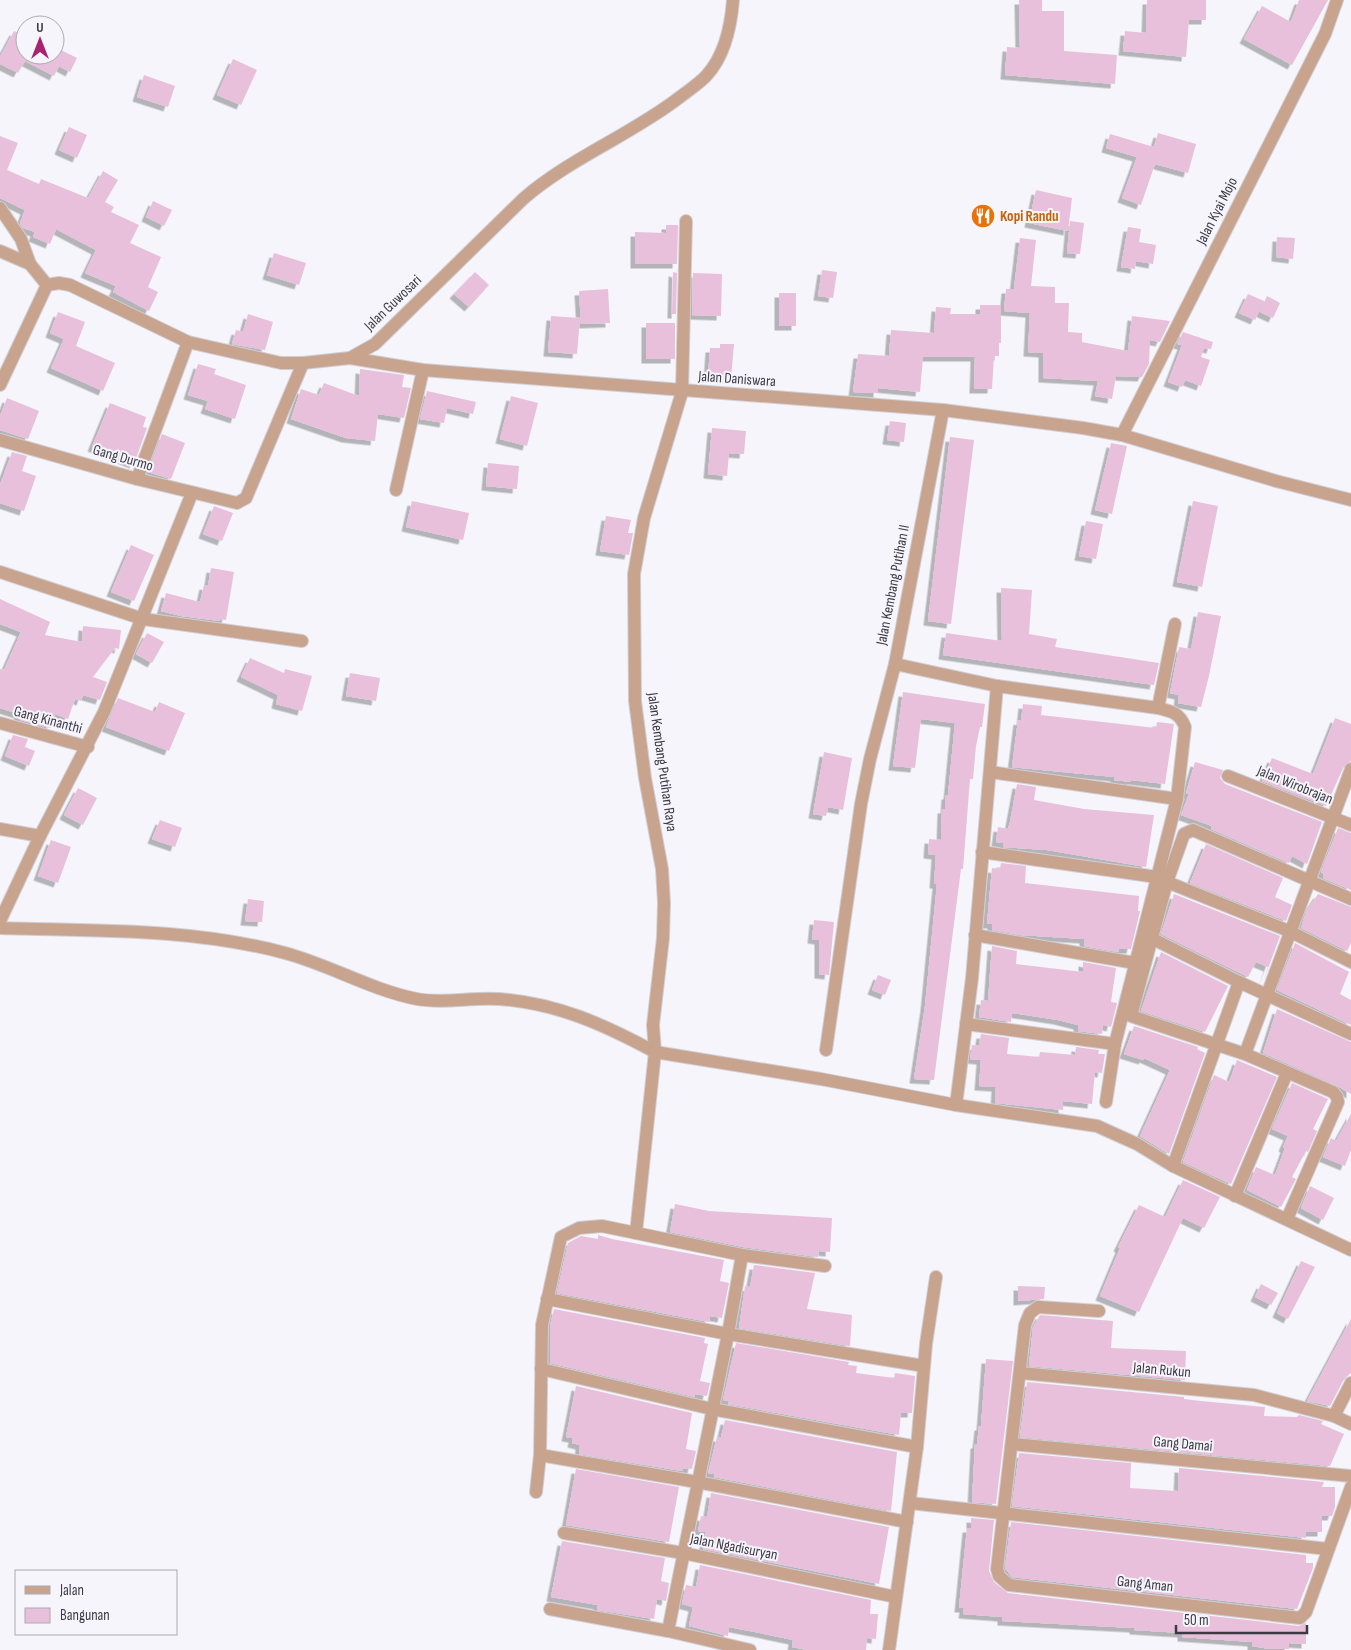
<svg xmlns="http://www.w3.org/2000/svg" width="1351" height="1650" font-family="'Sofia Sans Condensed',sans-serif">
<defs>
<filter id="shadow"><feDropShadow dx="-4.5" dy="4.5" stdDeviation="0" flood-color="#0004"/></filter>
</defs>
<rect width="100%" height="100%" fill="#f6f5fb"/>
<g fill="#e9c0db" filter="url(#shadow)">
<polygon points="1019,0 1042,0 1042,11 1064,11 1064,51 1117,55 1115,84 1005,75 1007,47 1020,48"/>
<polygon points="1147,0 1206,0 1206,20 1189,20 1186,57 1123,51 1125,31 1146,33"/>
<polygon points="1299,0 1328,0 1292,65 1244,39 1262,6 1291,22"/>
<polygon points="14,31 25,36 25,55 55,55 55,47 77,58 70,72 59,66 54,76 25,61 18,73 0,64 0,57"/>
<polygon points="233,59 257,70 241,105 217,95"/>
<polygon points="144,75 175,86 168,107 137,97"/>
<polygon points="69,127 87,135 77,158 59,150"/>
<polygon points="1158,133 1196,144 1188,173 1155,164 1141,205 1122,198 1137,157 1106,148 1110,134 1154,147"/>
<polygon points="0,136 18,143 7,170 39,184 41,179 88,198 103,171 118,180 105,202 114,207 111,212 139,225 130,243 161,257 148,287 158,292 149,311 113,292 116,286 85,273 96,250 56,229 50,244 33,237 35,232 23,228 20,223 25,210 0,198"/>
<polygon points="1036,190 1072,198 1068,231 1029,223"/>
<polygon points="153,201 172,210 164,226 146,217"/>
<polygon points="1070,221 1084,223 1080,254 1067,253"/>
<polygon points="666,225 678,225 677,264 635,264 635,232 666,233"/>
<polygon points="1128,227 1141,229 1139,242 1156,245 1153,264 1136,261 1135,269 1121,267"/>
<polygon points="1277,237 1295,238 1293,259 1276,257"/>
<polygon points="1020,238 1036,240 1031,286 1055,287 1055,303 1069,303 1068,332 1082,333 1082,342 1128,351 1132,316 1170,321 1160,342 1150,340 1149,364 1142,377 1116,376 1112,399 1095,396 1098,381 1043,378 1043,353 1028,352 1030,313 1004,311 1006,289 1014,289"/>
<polygon points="274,253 306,263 299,285 267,275"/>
<polygon points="822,270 837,272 833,298 818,296"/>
<polygon points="475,272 489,285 469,307 454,294"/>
<polygon points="673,272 677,273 676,314 672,314"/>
<polygon points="693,273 722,274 721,316 692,315"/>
<polygon points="608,289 610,323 581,324 579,291"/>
<rect x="779" y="293" width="17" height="33"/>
<polygon points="1248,294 1264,301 1255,320 1239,313"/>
<polygon points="1267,296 1280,303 1273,318 1260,312"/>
<polygon points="980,305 1001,305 1001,343 999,343 999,356 994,356 992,389 974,389 975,357 923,357 920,392 878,388 878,393 853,392 858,354 889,356 891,330 934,333 936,307 951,308 950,314 980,314"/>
<polygon points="58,312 85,322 76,346 115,363 103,391 51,368 64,339 50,333"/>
<polygon points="248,314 273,322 265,350 232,344 236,330 243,332"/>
<polygon points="551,316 580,318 577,354 548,352"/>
<rect x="646" y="323" width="29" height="36"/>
<polygon points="1183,332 1213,342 1211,349 1204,348 1201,357 1210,360 1201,386 1185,380 1182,387 1168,382 1182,345 1177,344"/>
<polygon points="720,344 734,344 731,379 708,377 710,348 720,348"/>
<polygon points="198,364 216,369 214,374 246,385 235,419 205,409 208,401 188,395"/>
<polygon points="360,369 404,375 402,387 411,388 404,418 378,414 375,441 346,438 291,419 301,389 319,395 324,383 359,396"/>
<polygon points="427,391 476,402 473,414 447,408 444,423 420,419"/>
<polygon points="511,396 538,403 527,446 500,439"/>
<polygon points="7,398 39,411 28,439 0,430 0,416"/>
<polygon points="110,403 146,417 143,427 147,428 134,464 92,447"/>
<polygon points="890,421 906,423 904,442 887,440"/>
<polygon points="712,428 746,431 744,454 729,453 727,476 708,474"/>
<polygon points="162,434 185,443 171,479 148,472"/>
<polygon points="950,437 974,440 951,624 928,621"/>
<polygon points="1111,443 1127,446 1112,514 1095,510"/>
<polygon points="12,452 27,456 22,471 36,476 24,511 0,503 0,485"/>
<polygon points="488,463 519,466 517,489 486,486"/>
<polygon points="412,501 469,513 463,540 406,527"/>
<polygon points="1193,501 1218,506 1202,587 1177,582"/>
<polygon points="214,506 233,513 222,541 203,534"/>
<polygon points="606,516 631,520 628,533 633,533 629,555 600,551"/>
<polygon points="1086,521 1103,524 1096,559 1079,556"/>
<polygon points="131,545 154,555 134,601 111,592"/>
<polygon points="211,568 234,572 226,620 220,619 220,621 181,616 161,611 166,593 200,602 204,585 208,586"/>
<polygon points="1001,588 1032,590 1029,634 1057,639 1055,647 1159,663 1154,685 943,655 946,633 1002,641"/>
<polygon points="0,599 50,622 45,635 82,642 83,626 121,630 119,649 115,648 93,677 107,682 100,700 83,695 81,701 75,699 68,719 55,714 50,728 20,720 17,717 19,714 0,708 0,669 4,670 21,632 0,624"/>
<polygon points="1198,612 1221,616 1209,676 1201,707 1178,703 1179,695 1170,693 1179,647 1191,649"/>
<polygon points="147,633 164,642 152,663 136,654"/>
<polygon points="250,658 284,673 285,669 312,676 302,711 276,704 278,695 241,677"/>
<polygon points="350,673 380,678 376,701 346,696"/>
<polygon points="903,692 985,704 982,727 980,727 976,746 973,779 970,779 963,869 961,869 934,1080 914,1079 925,1006 937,884 934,884 936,855 928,854 929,839 941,840 942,809 945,809 946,795 948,795 955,723 921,719 915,768 893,766"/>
<polygon points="118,698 155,712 159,702 185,713 169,751 106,727"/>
<polygon points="1023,704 1042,706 1041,715 1156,728 1157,722 1174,724 1165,784 1131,780 1131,782 1114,780 1115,777 1012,767 1018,720 1021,721"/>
<polygon points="1335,718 1351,724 1351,761 1344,766 1326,806 1262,781 1272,758 1313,774"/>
<polygon points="13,735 28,739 25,747 35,751 29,766 5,756"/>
<polygon points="824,752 852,758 843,810 828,807 826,816 813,814"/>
<polygon points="1195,762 1223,770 1220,778 1225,784 1322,822 1307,864 1292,856 1289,863 1211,829 1212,826 1181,815 1189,794 1186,793"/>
<polygon points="1017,784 1036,787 1034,800 1084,809 1154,815 1146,867 1047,850 1003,847 1004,843 996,842 998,827 1008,829 1010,822"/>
<polygon points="78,788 97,798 83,825 64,815"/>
<polygon points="160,820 182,828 175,847 152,839"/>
<polygon points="1338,828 1351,833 1351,890 1323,878 1324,874 1321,872"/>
<polygon points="51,840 71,847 58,883 38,876"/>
<polygon points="1206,844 1283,878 1275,897 1292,905 1286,921 1190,883"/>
<polygon points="1001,863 1026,866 1025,883 1139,896 1138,911 1140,911 1131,949 1119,949 1118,952 1084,946 1084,939 1020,935 992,930 992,924 987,924 992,868 1000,869"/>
<polygon points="1174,894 1280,936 1263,982 1268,967 1256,962 1248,977 1161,934"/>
<polygon points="1318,894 1351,907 1351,943 1347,951 1301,928 1306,912"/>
<polygon points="248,899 264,901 262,922 245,921"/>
<polygon points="814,920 834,922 829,975 819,974 819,940 812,939"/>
<polygon points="1295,943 1349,972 1340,994 1351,1000 1351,1025 1277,990"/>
<polygon points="992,946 1017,951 1016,964 1083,972 1083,962 1116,968 1111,1002 1117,1003 1111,1027 1103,1025 1102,1034 1078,1031 1078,1025 1058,1020 1026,1015 1012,1013 1011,1022 979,1017 981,1000 988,1001"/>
<polygon points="1161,952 1228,986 1205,1032 1141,1011"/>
<polygon points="878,975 891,980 885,995 872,990"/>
<polygon points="1277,1009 1351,1042 1351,1094 1336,1085 1263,1053"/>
<polygon points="1134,1026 1198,1047 1197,1049 1205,1053 1169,1154 1140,1136 1170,1070 1144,1058 1143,1060 1124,1054"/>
<polygon points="981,1034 1009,1038 1007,1054 1039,1057 1040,1052 1075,1055 1076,1047 1099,1050 1098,1054 1105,1054 1102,1073 1095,1072 1092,1104 1063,1101 1063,1110 995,1103 996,1087 979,1086 981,1060 970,1059 972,1045 979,1046"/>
<polygon points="1237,1060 1277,1077 1231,1184 1183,1162 1214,1075 1229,1082"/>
<polygon points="1292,1083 1328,1099 1313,1129 1317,1131 1308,1152 1306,1151 1292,1177 1296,1179 1281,1207 1247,1190 1256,1167 1275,1175 1285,1148 1283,1147 1288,1136 1272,1129"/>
<polygon points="1351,1114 1351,1150 1345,1166 1323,1157 1331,1138 1336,1141"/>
<polygon points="1183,1180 1220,1197 1204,1228 1183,1218 1139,1312 1100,1296 1120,1248 1118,1247 1139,1205 1165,1217"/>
<polygon points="1310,1186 1334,1198 1323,1220 1301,1208"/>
<polygon points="675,1204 709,1211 832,1218 830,1252 819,1251 818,1257 743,1247 670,1232"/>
<polygon points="598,1235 612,1239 724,1260 720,1281 729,1283 722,1318 710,1316 709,1322 557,1293 568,1243 581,1236 598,1239"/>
<polygon points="1301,1261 1315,1267 1288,1319 1277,1313"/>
<polygon points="754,1265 815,1273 807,1309 852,1315 850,1346 739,1328 745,1286 750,1287"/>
<polygon points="1261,1284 1278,1293 1271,1305 1255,1297"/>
<polygon points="1018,1286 1045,1287 1044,1299 1018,1301"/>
<polygon points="554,1309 705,1338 704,1343 708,1344 700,1381 710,1383 707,1396 695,1394 695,1397 550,1363 550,1326"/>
<polygon points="1040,1315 1113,1321 1111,1348 1186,1351 1185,1380 1029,1366 1033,1327"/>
<polygon points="1351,1319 1351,1373 1344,1379 1330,1406 1307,1401"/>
<polygon points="736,1343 849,1362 848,1365 857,1366 856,1373 894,1378 895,1373 915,1376 912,1413 901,1413 899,1435 728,1404 729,1401 723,1400"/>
<polygon points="986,1359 1013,1361 996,1504 972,1502 975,1444 977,1444 979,1426 981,1426"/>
<polygon points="1027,1382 1184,1397 1184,1399 1201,1401 1265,1407 1264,1416 1297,1417 1299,1415 1323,1421 1321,1424 1344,1434 1330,1466 1020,1437"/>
<polygon points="576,1386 692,1413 686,1449 696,1451 692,1469 683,1468 682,1471 579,1454 580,1445 572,1443 573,1438 566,1437"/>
<polygon points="725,1420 897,1452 891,1511 714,1477 715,1474 708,1473 717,1437 721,1437"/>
<polygon points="1019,1453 1131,1463 1130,1488 1178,1491 1179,1468 1324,1482 1322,1487 1335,1487 1335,1507 1332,1516 1322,1516 1322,1532 1306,1532 1306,1538 1012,1506"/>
<polygon points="576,1469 679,1487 669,1542 566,1525"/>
<polygon points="711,1493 889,1527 879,1584 703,1549 706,1532 698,1531 701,1516 707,1517"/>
<polygon points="971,1518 994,1520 989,1571 994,1582 1008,1593 1299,1626 1306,1623 1306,1644 1289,1643 1289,1649 1270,1649 1252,1646 1252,1642 1182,1637 1182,1633 1134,1630 1134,1628 1002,1621 1002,1617 963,1614 964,1608 959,1608 967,1528 971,1528"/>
<polygon points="1011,1522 1306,1555 1306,1563 1313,1563 1313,1568 1297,1609 1012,1577 1005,1568"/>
<polygon points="562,1541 665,1558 661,1581 669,1583 666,1601 657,1599 654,1619 597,1610 598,1605 551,1597"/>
<polygon points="700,1565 871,1600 870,1614 878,1614 876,1639 867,1638 866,1650 808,1650 792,1647 793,1640 760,1633 729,1627 728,1636 689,1626 693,1607 682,1604 686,1585 696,1587"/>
</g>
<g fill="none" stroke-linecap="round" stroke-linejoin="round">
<g stroke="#d1cfd6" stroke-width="14">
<g id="minor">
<polyline points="0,208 21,239 30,264"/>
<polyline points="0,251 30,264 47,285"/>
<polyline points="350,358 423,370 943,410 1083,428 1122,435 1276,481 1351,500"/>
<path d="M0 385 47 285 59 283 70 285 188 342 281 363H303L350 358 375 344 523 199C570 158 631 135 680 97 689 90 700 83 707 75 725 55 731 26 733 0"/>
<path d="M943 410 895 664 997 686 1158 708C1171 711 1180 713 1185 727L1177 799 1115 1044 1106 1102"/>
<polyline points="1122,435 1325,34 1337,0"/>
<polyline points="0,440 137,479 237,503 246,498 303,363"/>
<polyline points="137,479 188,342"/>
<polyline points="396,490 423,370"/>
<polyline points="0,572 143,619 302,641"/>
<polyline points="1158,708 1175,624"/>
<polyline points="0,723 88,747"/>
<polyline points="990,772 1177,799"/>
<polyline points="1228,776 1351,825"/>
<polyline points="0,829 40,836"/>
<polyline points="982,852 1157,877"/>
<polyline points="1167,882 1289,931 1351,962"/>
<polyline points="0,921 40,836 104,712 192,493"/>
<path d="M0 928C95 931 192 928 285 953 330 965 371 990 417 999 444 1004 472 997 499 999 557 1003 605 1025 655 1052"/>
<polyline points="975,935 1135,963"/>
<polyline points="1151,938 1239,982 1351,1034"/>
<polyline points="966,1024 1115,1044"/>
<polyline points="826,1050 861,804 870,759 895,664"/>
<polyline points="655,1052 653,1025 663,938 664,903 662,869 645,778 635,701 634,574 644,518 682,392 686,221"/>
<polyline points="1245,1054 1351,769"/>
<polyline points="956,1105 972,978 997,686"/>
<polyline points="1173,1166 1239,982"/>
<polyline points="1235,1196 1287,1073"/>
<polyline points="1287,1219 1338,1102 1337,1097 1333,1092 1245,1054 1131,1016 1167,882 1184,834 1193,830 1351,899"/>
<polyline points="636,1233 655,1052 821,1079 956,1105 1097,1126 1137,1144 1173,1166 1351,1250"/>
<polyline points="742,1255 825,1266"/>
<polyline points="547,1299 728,1334 924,1366"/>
<polyline points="1099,1311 1038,1307 1030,1313 1025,1325 997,1569 999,1576 1009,1585 1300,1618 1306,1612 1351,1487"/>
<polyline points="541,1369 712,1409 917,1447"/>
<polyline points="1021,1373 1254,1395 1334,1416 1351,1424"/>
<polyline points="1334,1416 1351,1383"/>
<polyline points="1012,1444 1351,1476"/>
<polyline points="540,1455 697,1482 907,1522"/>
<polyline points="536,1492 540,1455 542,1325 561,1237 579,1228 602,1226 742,1255 728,1334 668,1631 750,1650"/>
<polyline points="910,1503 1328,1549"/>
<polyline points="564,1533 683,1553 896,1597"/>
<polyline points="550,1609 668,1631"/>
<polyline points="889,1650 917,1447 926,1344 936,1277"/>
</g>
</g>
<use href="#minor" stroke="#c8a38e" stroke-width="12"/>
</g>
<defs>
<g id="restaurant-disc" transform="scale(1.25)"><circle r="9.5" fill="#e8710a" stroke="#f6f5fb"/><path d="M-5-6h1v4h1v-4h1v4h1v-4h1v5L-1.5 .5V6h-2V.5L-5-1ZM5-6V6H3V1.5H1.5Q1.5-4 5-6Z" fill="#fff"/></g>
</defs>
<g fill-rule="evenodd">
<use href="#restaurant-disc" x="983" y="216"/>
</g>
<g text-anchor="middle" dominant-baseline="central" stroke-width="4" stroke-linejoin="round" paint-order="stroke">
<g font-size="15" fill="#3c3944" stroke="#f6f5fb">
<text transform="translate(1217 211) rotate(-63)">Jalan Kyai Mojo</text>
<text transform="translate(393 303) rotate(-44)">Jalan Guwosari</text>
<text transform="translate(737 379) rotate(4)">Jalan Daniswara</text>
<text transform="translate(123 458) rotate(16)">Gang Durmo</text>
<text transform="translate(893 585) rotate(-79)">Jalan Kembang Putihan II</text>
<text transform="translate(48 720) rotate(15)">Gang Kinanthi</text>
<text transform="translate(662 762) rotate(82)">Jalan Kembang Putihan Raya</text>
<text transform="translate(1295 785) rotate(22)">Jalan Wirobrajan</text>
<text transform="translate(1162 1370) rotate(5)">Jalan Rukun</text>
<text transform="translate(1183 1444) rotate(5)">Gang Damai</text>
<text transform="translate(734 1547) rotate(11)">Jalan Ngadisuryan</text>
<text transform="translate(1145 1584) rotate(6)">Gang Aman</text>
</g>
<g font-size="15" font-weight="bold" fill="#c56008" stroke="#f6f5fb" text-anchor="start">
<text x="1000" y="216">Kopi Randu</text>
</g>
</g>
<rect x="15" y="1570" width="162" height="65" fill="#f6f5fb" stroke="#acaab2"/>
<rect x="25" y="1586" width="25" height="8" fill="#c8a38e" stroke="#acaab2"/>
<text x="60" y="1595" font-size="15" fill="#3c3944">Jalan</text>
<rect x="25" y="1608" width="25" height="15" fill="#e9c0db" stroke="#acaab2"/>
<text x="60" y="1620" font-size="15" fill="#3c3944">Bangunan</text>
<g transform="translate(40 40)"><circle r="24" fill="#f6f5fb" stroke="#acaab2"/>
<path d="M0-4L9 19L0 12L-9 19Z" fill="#a7236f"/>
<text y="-8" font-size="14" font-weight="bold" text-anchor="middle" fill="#3c3944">U</text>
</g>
<path d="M1176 1625v8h131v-8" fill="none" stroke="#3c3944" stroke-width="2.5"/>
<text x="1184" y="1625" font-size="15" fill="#3c3944" stroke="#f6f5fb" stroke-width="4" paint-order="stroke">50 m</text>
</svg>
